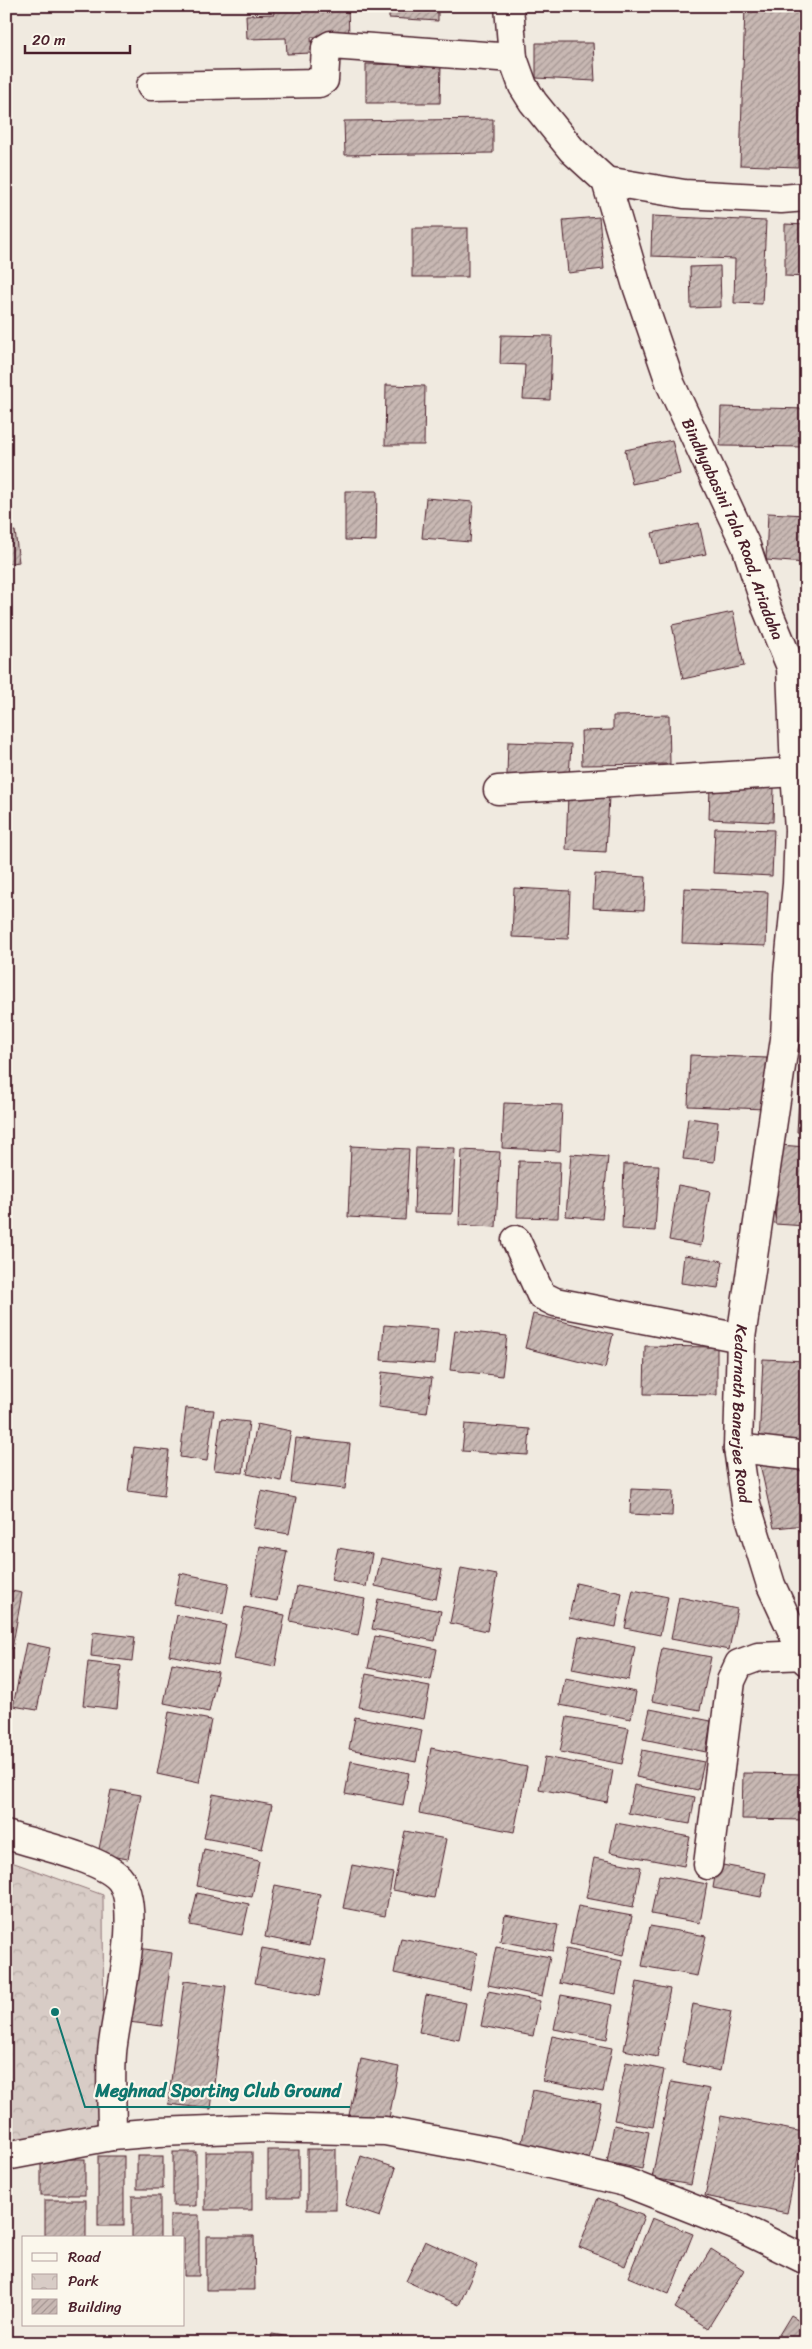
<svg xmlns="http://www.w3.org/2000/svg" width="812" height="2349" font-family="Sriracha,sans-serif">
<defs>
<pattern id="park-crowns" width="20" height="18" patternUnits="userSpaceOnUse" patternTransform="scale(1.25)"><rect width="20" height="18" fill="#d8ccc6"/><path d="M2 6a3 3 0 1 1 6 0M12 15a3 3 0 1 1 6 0" fill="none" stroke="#bbafaa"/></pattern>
<pattern id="building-hatch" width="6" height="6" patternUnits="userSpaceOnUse" patternTransform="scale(1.25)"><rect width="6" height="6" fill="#c8b8b3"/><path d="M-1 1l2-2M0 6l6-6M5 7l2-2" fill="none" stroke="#a49592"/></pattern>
</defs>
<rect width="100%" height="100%" fill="#f0eae0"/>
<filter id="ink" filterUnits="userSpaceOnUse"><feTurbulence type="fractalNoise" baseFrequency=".02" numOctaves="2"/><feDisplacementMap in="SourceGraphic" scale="10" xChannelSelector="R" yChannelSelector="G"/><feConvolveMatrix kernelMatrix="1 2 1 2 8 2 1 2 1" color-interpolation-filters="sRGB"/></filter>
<g filter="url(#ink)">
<polygon fill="url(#park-crowns)" stroke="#917678" points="6,1860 103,1895 104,2128 6,2152"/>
<g fill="url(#building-hatch)" stroke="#4a1f2b">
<polygon points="273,6 348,6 349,36 311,37 312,53 287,54 286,38 247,39 246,15 274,14"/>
<polygon points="389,6 438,6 438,21 389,18"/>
<polygon points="745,6 803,6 798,167 740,165"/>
<polygon points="536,43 593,43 595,81 536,78"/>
<polygon points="366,64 441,65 440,103 366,103"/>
<polygon points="493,119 493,153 345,155 344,121"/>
<polygon points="652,216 766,221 762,304 734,303 735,259 651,256"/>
<polygon points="599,217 604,269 568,273 563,220"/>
<polygon points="785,224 806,225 806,277 785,276"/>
<rect x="412" y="228" width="56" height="49"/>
<polygon points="720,266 721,307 691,308 690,267"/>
<polygon points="501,335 552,336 550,400 523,399 525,365 500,364"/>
<polygon points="386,385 425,386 424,445 385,445"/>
<polygon points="721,407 806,409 806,447 720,446"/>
<polygon points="672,440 680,474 632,484 625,450"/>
<polygon points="345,491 377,491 376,541 345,540"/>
<polygon points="426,498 473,502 470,542 422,538"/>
<polygon points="768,513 806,515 805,563 766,560"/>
<polygon points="699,523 706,554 659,563 652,533"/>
<polygon points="15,531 19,562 6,564 6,532"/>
<polygon points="733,612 744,666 683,679 672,625"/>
<polygon points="669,715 670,764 582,765 581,731 613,730 613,716"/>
<polygon points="508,742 571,744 569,778 507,775"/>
<polygon points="710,785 774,788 773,822 709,819"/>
<polygon points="568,794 609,796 606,852 566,850"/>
<polygon points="715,828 774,830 772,876 713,873"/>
<polygon points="595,874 646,877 644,910 593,908"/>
<polygon points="514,888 570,891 568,939 512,937"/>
<polygon points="684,888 768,892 766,946 682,943"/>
<polygon points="690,1055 767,1058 765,1109 688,1106"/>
<polygon points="801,1062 806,1062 806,1133 797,1132"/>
<polygon points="504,1103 562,1105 560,1151 502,1148"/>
<polygon points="688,1118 718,1122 714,1162 683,1159"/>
<polygon points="780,1145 806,1147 806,1226 775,1224"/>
<polygon points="351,1146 409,1149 405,1220 348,1217"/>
<polygon points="416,1147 455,1148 452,1214 414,1213"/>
<polygon points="462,1150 500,1152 496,1227 459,1225"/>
<polygon points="571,1154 608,1157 602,1219 566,1216"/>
<polygon points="519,1161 560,1162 558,1218 517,1217"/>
<polygon points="624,1164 659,1165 655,1231 622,1229"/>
<polygon points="678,1185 710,1191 701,1246 669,1240"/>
<polygon points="684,1255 723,1261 718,1288 681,1283"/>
<polygon points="533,1314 613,1334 605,1368 525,1348"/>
<polygon points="384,1325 438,1329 435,1364 381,1360"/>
<polygon points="455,1330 507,1336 502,1376 450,1370"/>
<polygon points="645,1346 717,1347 717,1395 644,1394"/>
<polygon points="763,1359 806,1361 806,1446 759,1444"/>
<polygon points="382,1372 432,1378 427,1413 378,1407"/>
<polygon points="186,1408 214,1410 207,1461 180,1457"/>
<polygon points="221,1419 249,1422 243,1473 214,1470"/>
<polygon points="257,1424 291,1431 281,1481 247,1474"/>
<polygon points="465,1424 530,1429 528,1455 462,1451"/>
<polygon points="296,1438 350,1444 345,1489 291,1483"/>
<polygon points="134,1447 169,1451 164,1496 128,1491"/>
<polygon points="760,1464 806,1465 806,1525 774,1528"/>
<polygon points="631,1489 673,1491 672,1516 630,1514"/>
<polygon points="261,1491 296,1498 289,1534 253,1528"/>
<polygon points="260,1546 287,1551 277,1601 251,1596"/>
<polygon points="338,1548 372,1554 366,1587 331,1580"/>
<polygon points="381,1558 442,1570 436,1599 375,1586"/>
<polygon points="461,1568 497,1575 487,1631 450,1623"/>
<polygon points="180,1573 229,1583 223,1614 174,1604"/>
<polygon points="576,1583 622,1593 616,1627 569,1618"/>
<polygon points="297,1586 365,1599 358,1635 290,1621"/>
<polygon points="6,1590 22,1593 12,1649 6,1648"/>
<polygon points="633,1590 668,1597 660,1635 625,1628"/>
<polygon points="679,1597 737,1609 729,1650 671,1639"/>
<polygon points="378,1599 441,1611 435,1641 372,1629"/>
<polygon points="245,1607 285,1615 275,1667 234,1659"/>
<polygon points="177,1615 226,1625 218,1665 169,1655"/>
<polygon points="93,1632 135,1637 132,1661 91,1656"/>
<polygon points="375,1636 437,1649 431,1680 368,1668"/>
<polygon points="579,1636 635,1647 629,1680 572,1669"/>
<polygon points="26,1643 50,1648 37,1710 13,1706"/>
<polygon points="662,1648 711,1657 700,1710 652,1701"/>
<polygon points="88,1662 121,1666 117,1709 83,1705"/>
<polygon points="172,1663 218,1672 209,1712 164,1703"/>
<polygon points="366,1674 430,1686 424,1719 359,1707"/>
<polygon points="565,1678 636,1692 631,1719 560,1705"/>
<polygon points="650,1709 711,1721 706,1752 643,1739"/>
<polygon points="169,1712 211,1720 199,1783 157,1774"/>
<polygon points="355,1717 422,1730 416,1762 349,1749"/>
<polygon points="567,1717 629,1728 622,1764 560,1752"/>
<polygon points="431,1748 527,1767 514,1832 419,1813"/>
<polygon points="642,1750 704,1762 698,1790 636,1777"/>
<polygon points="545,1757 613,1770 607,1802 539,1789"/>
<polygon points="351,1761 409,1773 403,1805 345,1794"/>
<polygon points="743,1773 806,1774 806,1820 742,1819"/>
<polygon points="634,1785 695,1797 690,1824 628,1813"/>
<polygon points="111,1790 141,1795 128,1859 98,1854"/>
<polygon points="213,1794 272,1805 262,1849 204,1838"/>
<polygon points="616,1823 690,1837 684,1866 610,1852"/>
<polygon points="405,1831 446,1839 434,1898 393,1890"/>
<polygon points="204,1849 259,1861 252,1897 197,1886"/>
<polygon points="594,1858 641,1867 633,1907 586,1898"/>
<polygon points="717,1864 766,1873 761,1897 713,1888"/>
<polygon points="352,1865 393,1873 385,1916 343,1908"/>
<polygon points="659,1875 707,1884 700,1923 651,1914"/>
<polygon points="275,1885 320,1894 309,1946 265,1937"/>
<polygon points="197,1893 249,1904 242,1935 190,1925"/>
<polygon points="578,1906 632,1916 624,1955 570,1944"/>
<polygon points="505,1915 558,1925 553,1951 500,1941"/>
<polygon points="650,1926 706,1936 697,1976 642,1966"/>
<polygon points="401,1938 477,1953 470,1989 394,1973"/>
<polygon points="496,1947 550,1957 542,1996 488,1985"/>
<polygon points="138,1948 172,1953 162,2026 128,2022"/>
<polygon points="262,1948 326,1960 319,1996 255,1983"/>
<polygon points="566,1949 622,1961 616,1994 559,1983"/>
<polygon points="184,1981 226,1986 211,2109 168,2104"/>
<polygon points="637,1982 670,1989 657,2057 624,2050"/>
<polygon points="488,1991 540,2001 533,2036 481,2026"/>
<polygon points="426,1995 466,2003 459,2040 419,2032"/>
<polygon points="561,1995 613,2005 607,2039 554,2029"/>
<polygon points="693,2004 731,2012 720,2071 682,2063"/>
<polygon points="552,2036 612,2048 603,2092 543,2081"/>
<polygon points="361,2059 399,2067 388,2123 349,2115"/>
<polygon points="626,2062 664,2070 653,2127 614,2120"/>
<polygon points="671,2082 710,2089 691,2185 652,2178"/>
<polygon points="533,2090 601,2103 589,2160 521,2146"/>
<polygon points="721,2116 803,2132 787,2213 705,2196"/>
<polygon points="614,2125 649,2132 642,2169 607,2162"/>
<rect x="307" y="2149" width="29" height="61"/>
<rect x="268" y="2150" width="31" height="48"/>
<rect x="173" y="2152" width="23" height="54"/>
<rect x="205" y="2152" width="47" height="58"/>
<rect x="98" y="2156" width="26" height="70"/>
<rect x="137" y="2156" width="26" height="33"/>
<polygon points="361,2156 396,2168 380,2217 345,2205"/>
<rect x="41" y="2159" width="44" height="36"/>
<rect x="132" y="2196" width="28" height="42"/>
<polygon points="598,2198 644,2216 625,2266 579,2247"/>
<rect x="45" y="2200" width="41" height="38"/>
<polygon points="170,2215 199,2215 199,2276 184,2276 184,2238 170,2238"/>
<polygon points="652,2218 693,2234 669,2294 628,2277"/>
<polygon points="206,2236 254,2236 255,2290 206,2290"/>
<polygon points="425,2241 477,2265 459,2305 406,2281"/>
<polygon points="711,2249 744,2270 708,2328 675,2308"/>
<polygon points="791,2315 806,2324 806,2343 774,2343"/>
<polygon points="272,2334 327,2343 270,2343"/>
</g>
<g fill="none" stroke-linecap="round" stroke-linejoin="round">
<g stroke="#4a1f2b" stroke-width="31">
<g id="minor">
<polyline points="509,6 513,58 523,86 533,102 572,150 606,181 684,194 781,199 806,197"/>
<polyline points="151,86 319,83 324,80 326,48 331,45 513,58"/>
<path id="s1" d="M606 181 636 283 671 385 746 546 767 609 791 667 795 772 799 830 797 884 788 974 785 1039 741 1338 738 1448 746 1504 771 1585 806 1661"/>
<polyline points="498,790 795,772"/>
<polyline points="516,1240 541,1295 555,1302 741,1338"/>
<polyline points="738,1448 806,1456"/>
<path d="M6 1835C35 1844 100 1858 119 1878 145 1907 115 2014 112 2053 110 2080 112 2108 112 2136"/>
<polyline points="708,1865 731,1681 739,1664 758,1657 806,1655"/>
<polyline points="6,2156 112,2136 159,2132 265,2128 385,2131 498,2152 625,2182 739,2227 806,2260"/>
</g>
</g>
<use href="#minor" stroke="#fbf7ec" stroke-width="28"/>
</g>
</g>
<g text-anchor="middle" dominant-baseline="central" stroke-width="4.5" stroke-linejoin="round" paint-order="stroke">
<g font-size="16" fill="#4a1f2b" stroke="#fbf7ec">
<text stroke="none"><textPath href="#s1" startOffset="371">Bindhyabasini Tala Road, Ariadaha</textPath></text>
<text stroke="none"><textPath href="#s1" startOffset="1272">Kedarnath Banerjee Road</textPath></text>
</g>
</g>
<path fill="none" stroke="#0f766e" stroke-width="2" d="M55 2012L85 2107H350"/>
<circle fill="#0f766e" stroke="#fbf7ec" stroke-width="2" cx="55" cy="2012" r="5"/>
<g font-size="18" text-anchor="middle" font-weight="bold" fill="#0f766e" stroke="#fbf7ec" stroke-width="4.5" stroke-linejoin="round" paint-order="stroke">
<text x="218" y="2097">Meghnad Sporting Club Ground</text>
</g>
<rect width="812" height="2349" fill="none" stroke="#fbf7ec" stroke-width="25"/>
<rect x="12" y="12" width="787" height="2324" fill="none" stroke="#4a1f2b" stroke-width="2" filter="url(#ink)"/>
<rect x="22" y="2236" width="162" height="90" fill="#fbf7ec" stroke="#b4a19f"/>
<rect x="32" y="2253" width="25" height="8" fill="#fbf7ec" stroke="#b4a19f"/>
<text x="68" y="2262" font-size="15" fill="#4a1f2b">Road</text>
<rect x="32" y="2274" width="25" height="15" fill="url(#park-crowns)" stroke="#b4a19f"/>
<text x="68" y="2286" font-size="15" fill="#4a1f2b">Park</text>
<rect x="32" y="2299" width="25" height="15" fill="url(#building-hatch)" stroke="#b4a19f"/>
<text x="68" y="2312" font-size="15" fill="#4a1f2b">Building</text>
<path d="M25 45v8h105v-8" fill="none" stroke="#4a1f2b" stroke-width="2.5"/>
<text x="32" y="45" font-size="15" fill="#4a1f2b" stroke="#fbf7ec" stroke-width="4" paint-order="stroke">20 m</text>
</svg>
